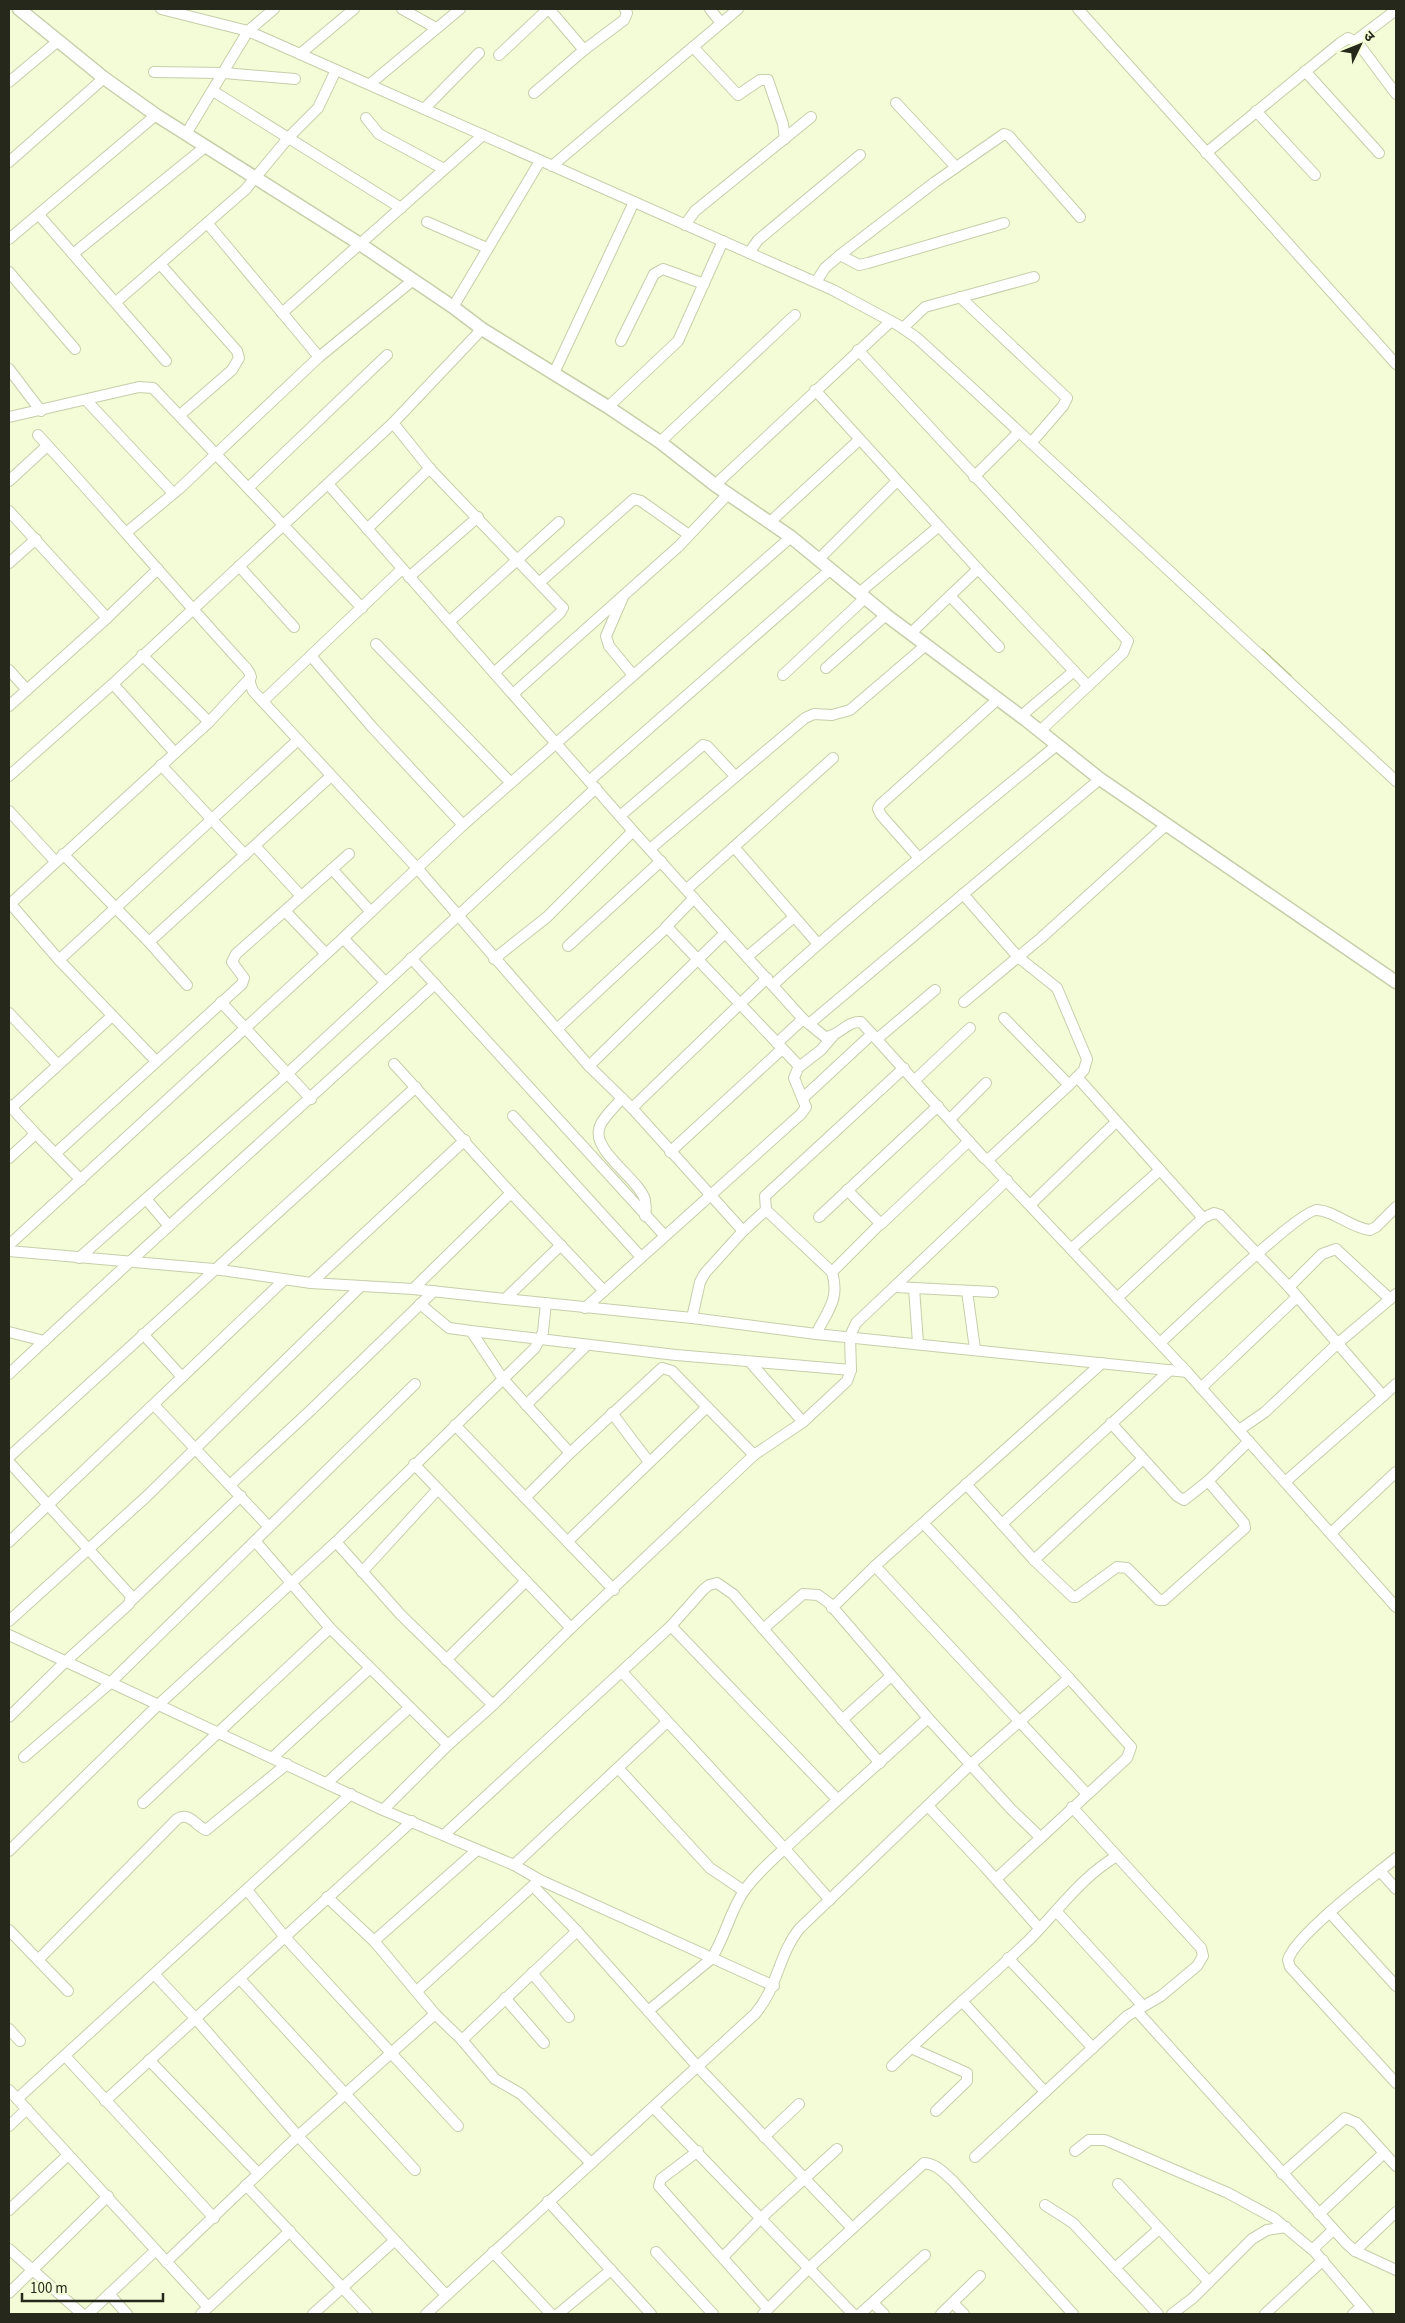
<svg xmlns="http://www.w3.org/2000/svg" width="1405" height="2323" font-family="'Source Sans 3','Noto Sans Devanagari',sans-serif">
<rect width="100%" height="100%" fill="#f4fcd7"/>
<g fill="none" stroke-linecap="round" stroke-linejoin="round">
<polyline stroke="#a2b258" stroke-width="3" points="1262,650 1290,676"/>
<g stroke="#c6ceaa" stroke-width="12">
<g id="minor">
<polyline points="161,9 248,31 833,290 898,325 917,338 973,389 1396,781"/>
<polyline points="402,9 436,28"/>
<polyline points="549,9 584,50"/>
<polyline points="710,9 721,23"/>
<polyline points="1078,9 1396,364"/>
<polyline points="1355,41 1396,10"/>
<polyline points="693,47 738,95 760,80 768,80 783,124 785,139"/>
<polyline points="300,54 354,9"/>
<polyline points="499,55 548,9"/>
<polyline points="1305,71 1379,153"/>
<polyline points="154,72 224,73 295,79"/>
<polyline points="9,82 58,41"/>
<polyline points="370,84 460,9"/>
<polyline points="213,91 401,208"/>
<polyline points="534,93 584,50 624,20 627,13 625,9"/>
<polyline points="896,103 956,167"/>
<polyline points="424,109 479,53"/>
<polyline points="1256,111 1315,175"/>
<polyline points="366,118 379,134 444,169"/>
<polyline points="186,134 248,31 274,9"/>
<polyline points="1206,153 1339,44 1348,38 1358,43 1396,94"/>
<polyline points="9,162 104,78"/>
<polyline points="552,166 738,9"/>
<polyline points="39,215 166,361"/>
<polyline points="427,222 487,248"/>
<polyline points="208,224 319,357"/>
<polyline points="685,225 695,211 811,117"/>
<polyline points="9,239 156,115"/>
<polyline points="749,253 758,240 860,155"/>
<polyline points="73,254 205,147"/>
<polyline points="840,255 859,265 868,263 1004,223"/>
<polyline points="160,264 237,351 239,358 232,370 180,415"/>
<polyline points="9,272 75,349"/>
<polyline points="816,282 825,268 840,255 935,182 1004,134 1009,136 1080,217"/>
<polyline points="960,297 1067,398 1063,406 1031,443"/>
<polyline points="116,302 245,190 289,137 318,108 336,70"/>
<polyline points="453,307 540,161"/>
<polyline points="282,313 483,135"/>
<polyline points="903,328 925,307 1034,277"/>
<polyline points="621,341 654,274 663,269 704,284"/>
<polyline points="858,350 1128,641 1123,653 1040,731"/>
<polyline points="9,369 41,411"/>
<polyline points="554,373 634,202"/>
<polyline points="815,390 978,569 1088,686"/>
<polyline points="86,400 173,493"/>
<polyline points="608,407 678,341 723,241"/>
<polyline points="9,417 139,387 153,388 362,608"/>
<polyline points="393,423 431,470 563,608 560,613 494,673"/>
<path d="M38 435C109 512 176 592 247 669L250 674V683L253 691 417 868 589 1066 632 1108 743 1231"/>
<polyline points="660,442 795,315"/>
<polyline points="974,477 1019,432"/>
<polyline points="9,481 47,446"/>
<path d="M328 484 633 831 803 1019 825 1037C840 1036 846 1021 861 1022L984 1158 989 1159 1069 1085 1084 1070 1087 1059 1057 988 1018 957 963 894"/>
<polyline points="715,485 891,321"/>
<polyline points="249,487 387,355"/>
<polyline points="9,511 107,618"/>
<polyline points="770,522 859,440"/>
<polyline points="367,529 430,468"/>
<polyline points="127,532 179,489 319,357 412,281"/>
<polyline points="819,559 897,481"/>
<polyline points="9,563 36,539"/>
<polyline points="239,566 294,627"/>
<polyline points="409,577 478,517"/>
<polyline points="540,582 634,499 641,501 689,535"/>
<polyline points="859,593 938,527"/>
<polyline points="950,596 999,647"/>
<polyline points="623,597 606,636 609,646 633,675"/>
<polyline points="450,621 559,522"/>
<polyline points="911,633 978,569"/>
<polyline points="376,644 511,783"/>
<polyline points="142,655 209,722"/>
<polyline points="311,656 372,727 463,825"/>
<polyline points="826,668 886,615"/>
<polyline points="9,670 27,690"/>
<polyline points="783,675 865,598"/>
<polyline points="113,684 175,753"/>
<polyline points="513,694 679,546 728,494"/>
<polyline points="263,701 402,569"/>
<polyline points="9,706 107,618 158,569"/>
<polyline points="1021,716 1074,671"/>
<polyline points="161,765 245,855"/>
<polyline points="9,776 116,681 393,423 482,329"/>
<polyline points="589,781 831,569"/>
<polyline points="9,811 55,861"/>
<polyline points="620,816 703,745 707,746 735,776"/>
<polyline points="255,846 301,896"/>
<polyline points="734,847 818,944"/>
<polyline points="650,849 805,718 814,714 832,715 850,710 926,645"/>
<polyline points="63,854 149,942 187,985"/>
<polyline points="919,858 881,815 878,809 880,805 998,699"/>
<polyline points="332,869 371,912"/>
<polyline points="687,889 833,758"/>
<polyline points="9,902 59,960 156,1061"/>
<polyline points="9,905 209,722 251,677"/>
<polyline points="285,911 326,954"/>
<polyline points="666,927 694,898"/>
<polyline points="343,938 385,982"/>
<polyline points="149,942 331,776"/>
<polyline points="568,946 661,861"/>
<polyline points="747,957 794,917"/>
<polyline points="411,958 664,1235"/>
<polyline points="494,959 547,917 633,831"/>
<polyline points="59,960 298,740"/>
<path d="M773 985C865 901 962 823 1057 745"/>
<polyline points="221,1002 311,1099"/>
<polyline points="964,1002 1041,938 1166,825"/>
<polyline points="9,1013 58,1065"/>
<polyline points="1004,1018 1069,1085"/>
<polyline points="809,1024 1100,779"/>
<path d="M557 1029 667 927 799 1066 794 1078 806 1107 801 1114C729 1179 657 1243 585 1308"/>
<polyline points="877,1039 935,990"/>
<polyline points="777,1043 803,1019"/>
<polyline points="394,1064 511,1193 604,1291"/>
<polyline points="589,1066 725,933"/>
<polyline points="799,1067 821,1050 833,1036"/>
<polyline points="1077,1077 1203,1218"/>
<polyline points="915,1080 970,1028"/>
<path d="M622 1098C615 1107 601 1119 599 1129 593 1152 640 1180 645 1200 646 1205 646 1211 645 1216"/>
<polyline points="803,1098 872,1034"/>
<polyline points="9,1105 34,1132 31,1138 9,1158"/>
<polyline points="11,1108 112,1016"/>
<polyline points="632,1108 767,978"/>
<polyline points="513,1116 641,1257"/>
<polyline points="950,1119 986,1083"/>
<polyline points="34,1132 81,1180"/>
<polyline points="670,1152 782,1049"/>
<polyline points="56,1153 242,984 244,978 232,962 236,954 349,854"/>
<polyline points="986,1159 1187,1372 1396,1607"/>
<polyline points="847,1190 881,1224 969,1141"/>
<polyline points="146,1199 169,1226"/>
<polyline points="1030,1205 1116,1122"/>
<polyline points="766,1210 832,1272"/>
<polyline points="819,1217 938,1106"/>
<polyline points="9,1245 338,943 463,825 791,537"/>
<polyline points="1071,1249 1160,1170"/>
<polyline points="9,1251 214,1269 311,1283 413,1289 505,1299 692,1318 816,1334 1187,1372"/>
<polyline points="79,1258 288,1073 596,788"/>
<polyline points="311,1283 465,1140"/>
<polyline points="895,1287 993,1292"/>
<polyline points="1289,1287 1322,1254 1336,1249 1390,1299"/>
<polyline points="914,1288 918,1343"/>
<polyline points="413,1289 511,1193"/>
<polyline points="967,1291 975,1349"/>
<polyline points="1117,1298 1203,1218 1214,1213 1220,1215 1289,1287 1383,1396 1285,1482"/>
<polyline points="505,1299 561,1245"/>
<polyline points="420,1304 449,1328 471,1331 676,1355 851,1370"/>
<polyline points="692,1318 700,1282 705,1273 743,1231 766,1210 765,1196 904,1068"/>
<polyline points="471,1331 503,1379 570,1453"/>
<polyline points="9,1332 44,1341"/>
<polyline points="143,1334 182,1377"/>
<path d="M816 1334C828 1310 840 1299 832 1272L880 1224"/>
<path d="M1160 1343C1180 1325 1300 1209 1317 1210 1335 1211 1351 1228 1370 1230L1376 1227 1396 1207"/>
<polyline points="750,1362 803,1422"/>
<path d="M9 1374C149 1242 293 1114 435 984"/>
<polyline points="1201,1388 1297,1297"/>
<polyline points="1383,1396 1396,1384"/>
<polyline points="154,1405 269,1527"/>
<polyline points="526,1405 587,1345"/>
<polyline points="612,1413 649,1462"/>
<polyline points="1111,1423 1177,1496 1184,1500 1208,1481 1249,1441"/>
<polyline points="455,1425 614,1590"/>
<polyline points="1239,1430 1265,1412 1337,1344 1396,1294"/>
<polyline points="9,1457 416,1087"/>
<polyline points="9,1462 131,1596 129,1604 65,1662 9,1717"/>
<polyline points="414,1464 571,1628"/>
<polyline points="966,1484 1034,1560 1073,1597 1076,1597 1117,1567 1127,1568 1159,1600 1164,1600 1245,1528 1244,1523 1208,1481"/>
<polyline points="230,1485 311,1410 434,1291"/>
<polyline points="525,1498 570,1453 662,1368 672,1371 754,1455"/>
<polyline points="924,1524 1069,1678 1131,1747 1127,1758 996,1879"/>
<polyline points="1002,1524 1170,1370"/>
<polyline points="1331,1533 1396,1472"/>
<polyline points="255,1541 330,1628 448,1745"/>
<polyline points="568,1541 707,1407"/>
<polyline points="9,1542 284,1280"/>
<polyline points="336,1542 401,1615 493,1705"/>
<polyline points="1034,1560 1143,1459"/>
<polyline points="875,1566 1087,1794"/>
<polyline points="362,1572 438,1489"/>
<polyline points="131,1601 241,1496"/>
<polyline points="832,1608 875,1566 1102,1363"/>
<polyline points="9,1621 146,1497 360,1287"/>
<polyline points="671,1626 837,1799"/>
<polyline points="763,1629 803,1594 818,1595 829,1603 928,1718 1011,1809 1040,1837"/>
<polyline points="9,1635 383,1810 514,1865 540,1880 774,1986"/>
<polyline points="446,1660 526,1581"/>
<polyline points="622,1672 785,1849 830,1900"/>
<polyline points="842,1720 891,1676"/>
<polyline points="24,1757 109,1684 415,1384"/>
<polyline points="272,1758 369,1669"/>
<polyline points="619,1769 710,1868 744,1891"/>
<polyline points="327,1783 409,1708"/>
<polyline points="143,1803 330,1628"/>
<polyline points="928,1806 984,1866 1039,1928"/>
<polyline points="383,1810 448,1745 493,1705 571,1628 754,1455 803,1422 847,1381 851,1370 850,1336 856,1323 1007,1180"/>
<polyline points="444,1835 671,1626 703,1590 709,1585 717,1583 733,1594 880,1763"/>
<polyline points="9,1851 157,1706 336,1542 535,1348 543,1332 546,1303"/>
<path d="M1396 1858C1373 1877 1295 1935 1288 1960L1290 1967 1396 2083"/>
<polyline points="514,1865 667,1722"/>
<polyline points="1380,1871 1396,1889"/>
<polyline points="533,1886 577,1931 697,2066 852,2228"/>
<polyline points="247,1890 284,1936 458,2126"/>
<polyline points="327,1897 374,1941 435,2014 462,2040 495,2079 521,2094 591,2163"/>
<polyline points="1056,1911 1143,2006"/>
<polyline points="1330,1913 1396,1986"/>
<polyline points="9,1930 68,1991"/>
<polyline points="374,1941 477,1850"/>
<polyline points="1008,1958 1093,2048"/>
<path d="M38 1960 177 1819C189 1811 196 1826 206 1830L287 1764"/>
<polyline points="532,1973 569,2017"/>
<polyline points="155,1975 195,2018 298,2136 445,2294"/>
<polyline points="240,1979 415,2170"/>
<polyline points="418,1990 537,1882"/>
<polyline points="505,1998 544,2043"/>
<polyline points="962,2001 1045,2092"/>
<polyline points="1136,2010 1346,2243 1355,2251 1396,2270"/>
<path d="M648 2011 711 1959C725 1938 730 1911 744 1891 758 1871 778 1855 795 1839 839 1798 884 1759 928 1718"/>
<polyline points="9,2029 20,2041"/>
<polyline points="462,2040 577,1931"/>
<polyline points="911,2048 967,2073 967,2081 936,2111"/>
<polyline points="66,2057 214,2218"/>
<polyline points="149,2060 258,2173"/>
<path d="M892 2066C936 2023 984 1983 1029 1940 1057 1912 1082 1876 1117 1856"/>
<polyline points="9,2090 208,2307"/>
<polyline points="17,2099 351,1794"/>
<polyline points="105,2101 412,1821"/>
<polyline points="654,2108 853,2314"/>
<polyline points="9,2126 27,2109"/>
<polyline points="764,2137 799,2104"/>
<polyline points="698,2151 661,2179 659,2186 768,2309"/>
<polyline points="1075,2151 1089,2140 1105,2140 1228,2193 1274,2218 1315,2252 1368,2314"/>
<polyline points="975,2157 1127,2016 1161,1996 1197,1966 1203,1956 1201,1948 1072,1807"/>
<polyline points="1282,2174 1345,2118 1357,2123 1396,2166"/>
<polyline points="1118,2184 1209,2282"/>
<polyline points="246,2185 367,2314"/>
<polyline points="548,2201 651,2314"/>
<polyline points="1045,2205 1073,2223 1158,2314"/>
<polyline points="9,2210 67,2156"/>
<polyline points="1319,2214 1384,2153"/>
<polyline points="9,2249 82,2314"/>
<polyline points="1313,2249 1333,2230"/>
<polyline points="1355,2251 1396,2212"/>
<polyline points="493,2252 551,2314"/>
<polyline points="656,2252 713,2314"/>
<polyline points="723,2257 761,2218 837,2149"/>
<polyline points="166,2262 298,2136 435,2014"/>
<polyline points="1115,2268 1159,2229"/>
<polyline points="9,2293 108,2196"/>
<polyline points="109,2294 127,2314"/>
<polyline points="873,2303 884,2314"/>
<polyline points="953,2303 964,2314"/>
<polyline points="88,2314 156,2250"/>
<polyline points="201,2314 290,2231"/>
<polyline points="313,2314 394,2241"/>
<path d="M426 2314 755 2014C778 1987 778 1956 799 1929L970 1765 1069 1678"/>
<polyline points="558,2314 611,2270"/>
<path d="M763 2314 809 2268 924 2163C937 2164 944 2173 953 2181L1073 2314"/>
<polyline points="860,2314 925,2255"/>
<polyline points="941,2314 980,2276"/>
<polyline points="1172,2314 1193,2298 1252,2239 1267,2230 1286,2227"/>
<polyline points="1265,2314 1323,2260"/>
<polyline points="1353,2314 1361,2307"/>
</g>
</g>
<g stroke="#c6ceaa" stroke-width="15">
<polyline id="tertiary" points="19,9 104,78 156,115 360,244 453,307 482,329 608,407 660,442 715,485 791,537 886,615 1026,720 1100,779 1396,982"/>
</g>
<use href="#minor" stroke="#fff" stroke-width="10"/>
<use href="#tertiary" stroke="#fff" stroke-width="12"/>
</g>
<rect width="1405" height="2323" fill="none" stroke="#25281b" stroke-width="20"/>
<g transform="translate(1360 45) rotate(47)" stroke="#f4fcd7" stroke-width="4" paint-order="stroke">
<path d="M0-4L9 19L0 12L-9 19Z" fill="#25281b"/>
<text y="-8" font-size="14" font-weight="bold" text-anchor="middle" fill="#25281b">उ</text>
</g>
<path d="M22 2293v8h141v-8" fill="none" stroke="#25281b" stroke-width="2.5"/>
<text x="30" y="2293" font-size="15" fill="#25281b" stroke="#f4fcd7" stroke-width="4" paint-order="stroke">100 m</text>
</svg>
